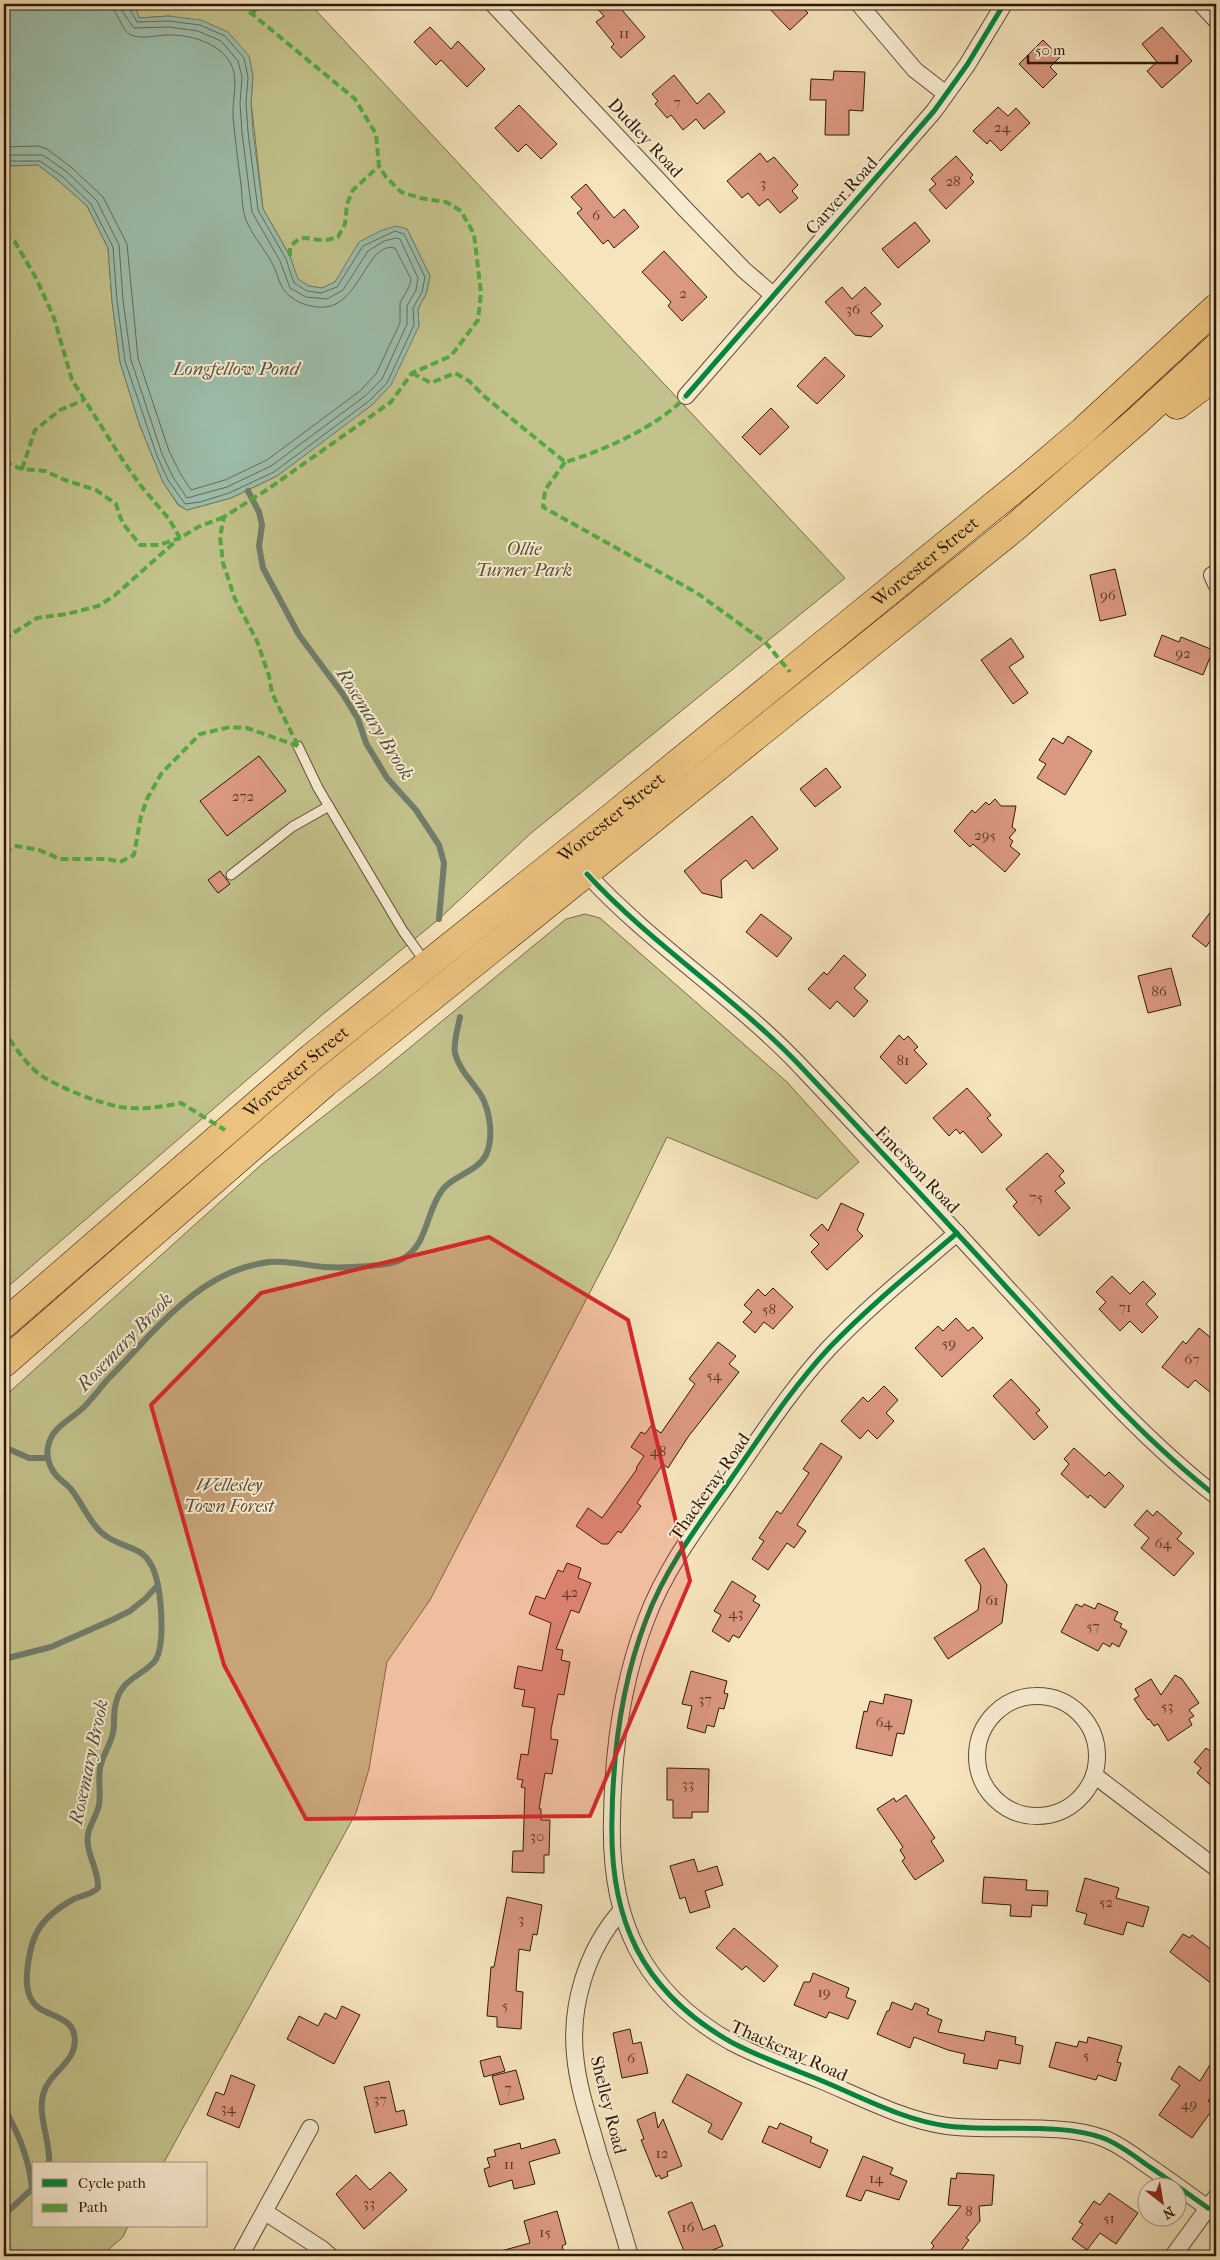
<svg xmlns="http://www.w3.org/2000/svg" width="1220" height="2260" font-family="'IM FELL French Canon',serif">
<rect width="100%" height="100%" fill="#f6e4bc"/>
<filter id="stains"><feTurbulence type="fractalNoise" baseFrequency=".004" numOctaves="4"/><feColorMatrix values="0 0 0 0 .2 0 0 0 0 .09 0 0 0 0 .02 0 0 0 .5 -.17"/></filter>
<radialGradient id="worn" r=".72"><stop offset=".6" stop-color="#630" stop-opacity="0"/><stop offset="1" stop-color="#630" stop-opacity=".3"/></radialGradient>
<g fill="#c3c28c" stroke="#786e4a">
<polygon points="128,4 310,4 845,578 530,834 439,919 322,1015 4,1290 4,166 38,165 59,181 87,206 108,248 112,301 120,362 140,426 163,482 178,505 187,510 231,498 277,476 335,432 419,326 418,309 426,294 430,276 407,229 347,264 335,282 322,288 309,286 297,279 290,256 263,209 251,102 253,76 169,16 139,18 135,8"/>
<polygon points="585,914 600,918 787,1082 859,1162 817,1199 667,1137 614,1246 430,1600 387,1662 369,1769 356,1813 163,2164 34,2164 34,2226 128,2226 123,2237 101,2256 4,2256 4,1397 262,1164 379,1073 566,919"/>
</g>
<polygon fill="#9dbfad" stroke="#707d6b" points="4,4 128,4 136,8 139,18 169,16 201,20 228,32 249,56 253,76 251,102 253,132 263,209 290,256 298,279 309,286 322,288 335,282 359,242 380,231 396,226 407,229 430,276 426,294 418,309 419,326 391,385 372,405 277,476 231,498 187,510 178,504 163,482 140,426 120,362 112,301 108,248 87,206 59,181 38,165 4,166"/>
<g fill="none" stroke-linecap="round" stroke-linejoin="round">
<g stroke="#656c5a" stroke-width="1">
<path d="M4 147 38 146 47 149 71 167 103 197 127 244 138 358 169 451 180 473 191 490 225 480 267 460 360 391 376 374 400 323V303L409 287 411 279 395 248C365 240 360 313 317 307 311 306 304 305 299 302 277 290 282 282 272 263 264 248 249 232 244 214 242 205 242 194 241 184 238 162 235 139 233 116 232 101 239 78 231 64 219 42 189 34 165 35 155 36 141 39 131 35 125 32 123 27 120 21 117 14 113 11 113 4"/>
<polyline points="4,155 43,155 67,172 97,201 119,245 123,300 131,360 162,454 173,477 187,498 227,487 271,466 365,396 382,379 407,324 407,306 416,290 418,278 400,239 396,238 384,241 368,251 343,290 327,299 306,297 290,288 280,261 252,212 242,133 240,103 242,77 238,61 221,41 198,31 169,27 134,28 122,11 121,4"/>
<polyline points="4,161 40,161 63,177 91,204 113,247 117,301 125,361 157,456 168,480 185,504 200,502 229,493 274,472 369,401 387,383 414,325 413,308 422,292 425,277 404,234 395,231 363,246 337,287 321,293 307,291 294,283 286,259 258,210 248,132 246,103 248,77 244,58 225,36 200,25 169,21 137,22 127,4"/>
</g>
<g stroke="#707d6b" stroke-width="6">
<polyline points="248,491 259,512 262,525 259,546 263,568 299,635 342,693 358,719 366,743 387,778 416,810 439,845 444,863 439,919"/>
<polyline points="4,1447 29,1458 48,1458"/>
<polyline points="4,1659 51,1647 112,1620 130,1611 145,1599 158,1585"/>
<path d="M4 2108C19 2134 30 2160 32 2190"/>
<path d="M49 2164C51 2139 35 2113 45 2089 53 2070 80 2059 74 2034 71 2018 50 2016 39 2008 28 2000 26 1987 27 1974 30 1936 39 1918 74 1899 83 1895 91 1895 98 1888 99 1869 85 1853 88 1834 90 1824 97 1815 99 1805 101 1793 98 1780 100 1768 103 1755 110 1745 113 1733 115 1723 113 1712 116 1703 121 1680 139 1677 153 1663 166 1651 161 1602 158 1585 149 1540 127 1554 102 1533 88 1521 82 1502 70 1488 64 1482 57 1478 53 1471 49 1464 46 1455 48 1447 52 1426 71 1420 84 1407 93 1398 100 1388 108 1379 155 1332 198 1270 270 1262 289 1260 307 1266 325 1267 342 1268 391 1267 404 1258 428 1244 426 1210 443 1189 454 1175 477 1172 486 1155 494 1138 490 1111 481 1095 472 1081 459 1070 455 1053 453 1043 458 1028 460 1017"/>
<polyline points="4,2215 33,2188"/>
</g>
</g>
<g fill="#db9880" stroke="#2d1908">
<polygon points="593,4 617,4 645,37 621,58 611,47 614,44 596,22 604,16"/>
<polygon points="765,4 799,4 808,13 790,30"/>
<polygon points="430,27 451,49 458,41 485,69 467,87 441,60 436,65 414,42"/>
<polygon points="1162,27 1192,61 1162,88 1147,71 1157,62 1142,44"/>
<polygon points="1043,40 1060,57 1050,67 1057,74 1043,88 1019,64"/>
<polygon points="834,71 865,72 863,111 849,110 849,135 825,135 826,100 810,100 811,79 833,80"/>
<polygon points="674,75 697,104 709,93 725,112 704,129 696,119 683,130 671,115 667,118 655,104 658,101 652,94"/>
<polygon points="519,105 557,144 541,159 526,144 518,152 495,128"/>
<polygon points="998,107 1008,116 1016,108 1030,123 1001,151 990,140 987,144 973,131"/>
<polygon points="760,153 767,162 774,157 798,185 792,191 798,198 780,213 768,199 759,206 748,193 742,198 727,181"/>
<polygon points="956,156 973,175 970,178 974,182 946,209 929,190 936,184 931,179"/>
<polygon points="586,184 614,218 624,209 639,227 614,248 608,240 603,244 577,213 582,209 571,197"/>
<polygon points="915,222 930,241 898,268 882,249"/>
<polygon points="664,251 707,297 682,321 668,306 671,302 642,272"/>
<polygon points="842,287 852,299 865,287 881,304 871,313 883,326 871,337 855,335 825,302"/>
<polygon points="825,357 845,376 817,404 797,386"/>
<polygon points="771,408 789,427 760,455 742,437"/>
<polygon points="1115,569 1126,615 1100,621 1090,575"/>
<polygon points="1162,635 1179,642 1181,637 1213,650 1203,675 1154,656"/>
<polygon points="1011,638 1024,657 1009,667 1028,693 1013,704 981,660"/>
<polygon points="1068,736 1092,751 1065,795 1037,778 1046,764 1039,760 1053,738 1063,744"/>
<polygon points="259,756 286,791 227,836 200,801"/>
<polygon points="826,768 841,787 815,807 800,789"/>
<polygon points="995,799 1001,806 1016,806 1012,827 1016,830 1009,838 1013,841 1010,846 1020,854 1005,872 973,844 970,847 954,831 972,810 975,813 986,802 989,805"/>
<polygon points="752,816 778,849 753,869 746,860 721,880 722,898 702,893 684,871"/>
<polygon points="220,871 230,884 218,893 208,880"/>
<polygon points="1216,905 1216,933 1206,947 1192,936"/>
<polygon points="761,914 792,938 777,957 746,932"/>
<polygon points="844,955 866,975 854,988 868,1001 854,1017 837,1001 830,1009 808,989 824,972 827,975"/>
<polygon points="1171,968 1181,1005 1148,1013 1138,976"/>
<polygon points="899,1035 904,1040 908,1036 918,1047 914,1050 927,1064 906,1084 880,1057"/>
<polygon points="967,1088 991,1115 987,1118 1002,1135 982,1153 963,1131 960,1134 956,1129 949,1136 933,1118"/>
<polygon points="1047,1153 1064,1171 1059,1176 1065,1183 1055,1191 1070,1208 1039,1236 1013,1206 1017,1202 1006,1189"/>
<polygon points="841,1203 864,1214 857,1230 863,1236 827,1270 811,1252 819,1244 810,1235 822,1224 828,1231"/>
<polygon points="1112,1276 1130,1294 1143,1281 1156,1294 1146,1304 1158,1317 1142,1333 1130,1321 1120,1331 1099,1309 1106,1302 1096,1292"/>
<polygon points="773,1288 793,1307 773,1329 764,1322 755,1333 743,1322 752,1312 744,1305 758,1289 765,1296"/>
<polygon points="956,1318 968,1331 973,1327 983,1338 942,1377 915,1348 938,1326 943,1331"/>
<polygon points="1199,1328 1216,1342 1216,1397 1195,1380 1188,1388 1162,1367 1183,1341 1186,1344"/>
<polygon points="718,1342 736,1356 729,1364 739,1372 688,1437 668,1468 663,1464 637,1503 641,1506 621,1533 618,1531 608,1544 602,1544 576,1526 588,1508 602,1518 637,1469 636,1468 644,1456 631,1447 641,1432 645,1434 651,1426 661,1433 695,1384 689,1379"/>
<polygon points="1011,1379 1040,1410 1036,1413 1048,1427 1034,1440 993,1396"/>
<polygon points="884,1386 898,1400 886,1413 894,1421 877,1439 868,1430 860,1439 841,1421 863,1397 868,1402"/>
<polygon points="821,1443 842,1457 797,1525 806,1531 794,1548 787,1543 768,1570 752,1559 764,1541 759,1538 777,1511 781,1514 809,1473 803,1469"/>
<polygon points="1074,1448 1105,1476 1109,1472 1124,1486 1105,1508 1090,1495 1088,1498 1061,1474 1069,1464 1064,1459"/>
<polygon points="1147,1510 1153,1516 1157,1511 1182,1533 1177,1539 1194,1553 1174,1576 1141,1548 1149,1538 1134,1525"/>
<polygon points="984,1548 1007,1585 1002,1623 948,1659 934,1638 978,1610 981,1586 965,1560"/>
<polygon points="567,1563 581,1568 578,1578 591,1583 579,1613 571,1610 556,1649 563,1650 561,1660 570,1662 564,1695 558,1694 551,1730 551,1739 558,1740 552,1774 545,1773 539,1809 541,1809 541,1820 550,1820 549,1855 544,1855 544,1873 512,1872 513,1851 523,1851 525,1788 521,1787 523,1780 517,1779 521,1754 528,1755 535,1708 522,1706 525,1690 514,1688 518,1666 542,1671 551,1623 529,1614 536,1596 545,1599 558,1570 563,1572"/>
<polygon points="732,1581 756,1596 753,1601 760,1605 739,1638 733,1635 729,1642 712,1631 721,1615 714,1611"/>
<polygon points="1098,1603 1118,1612 1114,1620 1122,1624 1120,1627 1127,1631 1119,1647 1112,1643 1110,1647 1103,1643 1098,1651 1061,1632 1076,1604 1082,1607 1084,1604 1095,1609"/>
<polygon points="691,1671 727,1681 724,1693 728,1694 724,1709 719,1708 714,1727 707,1725 705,1733 687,1728 692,1706 682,1704"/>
<polygon points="1175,1675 1182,1679 1199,1703 1189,1710 1194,1716 1189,1719 1192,1725 1168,1741 1158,1724 1154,1726 1149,1719 1148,1720 1134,1699 1139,1696 1135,1689 1151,1679 1161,1695"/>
<polygon points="885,1694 912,1700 904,1734 897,1733 892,1756 856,1748 864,1711 867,1712 870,1701 883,1704"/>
<polygon points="1206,1748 1214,1754 1216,1751 1216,1790 1197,1773 1201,1768 1194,1762"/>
<polygon points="667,1768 709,1769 708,1812 692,1812 692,1818 673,1818 673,1800 667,1800"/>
<polygon points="906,1795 935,1838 931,1841 944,1861 915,1880 902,1861 905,1858 900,1850 903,1847 877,1809 894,1798 896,1802"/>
<polygon points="694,1859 698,1872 717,1866 723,1885 705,1891 710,1907 690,1913 685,1897 680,1899 670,1866"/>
<polygon points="984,1877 1027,1880 1026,1890 1048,1891 1047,1906 1032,1905 1031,1917 1010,1916 1011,1905 982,1903"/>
<polygon points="1085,1878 1119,1888 1116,1898 1149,1907 1143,1927 1127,1922 1123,1935 1084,1924 1087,1914 1076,1911"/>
<polygon points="507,1897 542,1905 537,1935 533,1934 530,1951 519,1949 516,1991 523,1992 521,2029 497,2027 497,2017 487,2016 491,1967 494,1967"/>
<polygon points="734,1928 778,1966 764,1982 746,1966 742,1970 716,1948"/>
<polygon points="1183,1934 1190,1938 1192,1935 1216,1953 1216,1987 1170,1952"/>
<polygon points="813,1973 849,1988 846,1997 856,2001 848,2019 829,2012 826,2018 794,2005 804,1982 810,1982"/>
<polygon points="892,2002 912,2010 915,2003 929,2009 927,2014 942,2020 938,2032 984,2041 986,2031 1016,2037 1015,2044 1023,2046 1020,2064 999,2060 997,2069 963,2063 965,2054 948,2050 914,2037 910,2048 877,2034 887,2011 889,2011"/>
<polygon points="342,2006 360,2015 334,2064 287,2039 299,2016 318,2026 325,2013 336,2019"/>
<polygon points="630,2029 633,2044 641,2042 648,2073 622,2078 613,2033"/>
<polygon points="1088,2037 1122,2046 1117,2062 1121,2063 1116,2081 1098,2075 1096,2080 1049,2067 1056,2042 1077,2047 1079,2041 1087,2043"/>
<polygon points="1216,2055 1216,2090 1208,2101 1215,2106 1192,2138 1159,2115 1180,2085 1171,2079 1179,2066 1200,2081"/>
<polygon points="500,2056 505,2071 484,2077 480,2061"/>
<polygon points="516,2070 524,2099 500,2105 492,2076"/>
<polygon points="687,2074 742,2103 722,2140 708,2132 712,2124 672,2102"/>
<polygon points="231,2075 255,2085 239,2128 207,2115 216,2092 224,2095"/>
<polygon points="389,2081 396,2112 404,2110 407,2125 375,2133 364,2087"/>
<polygon points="655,2112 658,2128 663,2119 682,2166 667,2172 668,2176 661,2179 659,2175 656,2177 641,2140 644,2139 637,2120"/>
<polygon points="780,2123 812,2137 810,2142 828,2150 820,2168 762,2142 769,2126 777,2129"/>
<polygon points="555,2139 560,2153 529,2162 535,2184 514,2189 512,2180 489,2187 484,2169 490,2167 487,2158 496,2156 494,2150 520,2143 521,2149"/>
<polygon points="863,2156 893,2168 890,2174 907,2181 899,2200 866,2190 861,2201 846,2196"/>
<polygon points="390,2172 407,2190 364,2229 336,2194 356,2175 370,2190"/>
<polygon points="957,2173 994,2175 992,2205 979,2206 980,2221 966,2238 969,2240 957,2256 926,2256 934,2246 931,2243 961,2206 948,2205 951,2178 956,2179"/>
<polygon points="1109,2193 1138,2213 1116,2244 1100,2233 1087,2250 1072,2239 1083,2224 1079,2222 1094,2201 1100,2205"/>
<polygon points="692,2202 703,2230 715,2225 723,2246 697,2256 686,2256 668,2212"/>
<polygon points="557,2211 566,2244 562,2246 565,2256 501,2256 501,2251 530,2243 524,2221"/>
</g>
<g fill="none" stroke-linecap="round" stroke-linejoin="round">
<g stroke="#5f4c35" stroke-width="11">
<g id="service">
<polyline points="298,746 318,788 403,931 426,963"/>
<polyline points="231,875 292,827 329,806"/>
</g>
</g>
<g stroke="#5f4c35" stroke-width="18">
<g id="minor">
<polyline points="493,4 686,210 744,270 773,295"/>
<polyline points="859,4 915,70 946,94"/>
<polyline points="1201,4 1216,20"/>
<polyline points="686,396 934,111 967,65 1004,4"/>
<polyline points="1212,575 1216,584"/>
<path d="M587 874C653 946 738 999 805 1071 873 1143 941 1215 1008 1289 1074 1360 1139 1436 1216 1496"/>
<path d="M957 1233C914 1270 869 1306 829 1348 790 1390 759 1439 726 1486 696 1528 664 1571 646 1620 622 1682 613 1752 612 1818 609 1919 641 1991 731 2042 759 2057 791 2068 820 2080 861 2097 903 2120 947 2126 994 2132 1060 2122 1103 2138 1119 2144 1133 2155 1147 2165 1168 2179 1188 2194 1208 2208"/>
<circle cx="1037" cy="1756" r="60"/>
<polyline points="1094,1775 1216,1868"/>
<path d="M621 1911C587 1949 570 2005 575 2055 578 2089 590 2122 599 2155 610 2188 620 2222 630 2256"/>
<polyline points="265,2212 322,2249 330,2256"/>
<polyline points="240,2256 310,2128"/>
<polyline points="1173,2256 1216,2197"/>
</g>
</g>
<g stroke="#2d1908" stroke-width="29">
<g id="trunk">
<polyline points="1177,405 1216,376"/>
<path id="s1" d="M4 1324 312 1057 607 821 1029 477 1083 431 1216 308"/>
<polyline points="4,1363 325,1083 1014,528 1138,420 1216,348"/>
</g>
</g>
<use href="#service" stroke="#f9edd3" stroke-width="9"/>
<use href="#minor" stroke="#f9edd3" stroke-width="16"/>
<use href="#trunk" stroke="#ebc27e" stroke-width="28"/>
<g stroke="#54a941" stroke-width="4" stroke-dasharray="8 4" stroke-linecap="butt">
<polyline points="240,4 355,99 376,134 379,166 386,177 401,192 420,198 446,202 461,211 474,234 481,293 478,320 451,356 412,373 391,402 268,489 224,517 220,537 223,563 235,599 257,641 269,676 272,693 298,746"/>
<polyline points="252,14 260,4"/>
<polyline points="4,234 15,242 36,278 54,318 72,380 122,459 141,486 169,519 180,538 198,527 224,517"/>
<path d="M290 256V247C303 232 307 240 321 240 326 241 333 238 338 237L345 224 347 204 353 190 379 166"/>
<path d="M412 373 431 383 455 373 469 381 485 397 565 462C601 452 661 425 686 396"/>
<polyline points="4,462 22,469 45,471 65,480 96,490 116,504 122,522 140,545 159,545 180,538"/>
<polyline points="565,462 545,490 543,507 697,593 766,643 790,672"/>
<polyline points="22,469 35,430 60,410 84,400"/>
<polyline points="4,639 37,618 67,614 98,606 114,596 176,541"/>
<polyline points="4,852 16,846 39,850 60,859 108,859 120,862 134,855 141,816 147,799 161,774 200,734 230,727 247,728 298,746"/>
<path d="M4 1029C9 1041 30 1069 42 1076 60 1088 99 1103 120 1107 141 1110 161 1107 181 1103L225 1130"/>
</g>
<g stroke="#f9edd3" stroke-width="8">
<g id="cycleway">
<polyline points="686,396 934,111 967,65 1004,4"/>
<path d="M587 874C653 946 738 999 805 1071 873 1143 941 1215 1008 1289 1074 1360 1139 1436 1216 1496"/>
<path d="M957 1233C914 1270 869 1306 829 1348 790 1390 759 1439 726 1486 696 1528 664 1571 646 1620 622 1682 613 1752 612 1818 609 1919 641 1991 731 2042 759 2057 791 2068 820 2080 861 2097 903 2120 947 2126 994 2132 1060 2122 1103 2138 1119 2144 1133 2155 1147 2165 1168 2179 1188 2194 1208 2208"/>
</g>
</g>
<use href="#cycleway" stroke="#00873e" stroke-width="5"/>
</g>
<path fill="#d62828" fill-opacity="0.2" stroke="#d62828" stroke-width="4" stroke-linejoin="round" d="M489 1237 628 1320 690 1581 590 1816 306 1819 224 1665 151 1405 261 1293Z"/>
<g text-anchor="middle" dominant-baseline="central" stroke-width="4" stroke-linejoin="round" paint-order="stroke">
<g font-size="15" fill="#583926">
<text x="624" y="33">11</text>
<text x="677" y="102">7</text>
<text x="1002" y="127">24</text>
<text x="953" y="181">28</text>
<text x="763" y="183">3</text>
<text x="596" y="215">6</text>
<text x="683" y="293">2</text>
<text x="853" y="309">36</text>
<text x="1108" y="595">96</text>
<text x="1183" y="653">92</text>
<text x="243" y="796">272</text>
<text x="985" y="835">295</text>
<text x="1159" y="991">86</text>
<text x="903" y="1060">81</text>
<text x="1036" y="1197">75</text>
<text x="1125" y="1307">71</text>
<text x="769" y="1309">58</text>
<text x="949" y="1343">59</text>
<text x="1192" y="1359">67</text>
<text x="714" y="1375">54</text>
<text x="658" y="1451">48</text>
<text x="1163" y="1543">64</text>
<text x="570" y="1592">42</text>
<text x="992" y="1600">61</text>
<text x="736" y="1613">43</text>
<text x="1093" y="1626">57</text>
<text x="705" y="1699">37</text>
<text x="1167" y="1706">53</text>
<text x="884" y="1722">64</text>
<text x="688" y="1784">33</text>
<text x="537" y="1836">30</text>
<text x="1106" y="1902">52</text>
<text x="521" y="1919">3</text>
<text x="824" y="1992">19</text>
<text x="505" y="2005">5</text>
<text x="1086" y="2055">5</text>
<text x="631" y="2058">6</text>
<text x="508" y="2088">7</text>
<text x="380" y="2099">37</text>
<text x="1189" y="2104">49</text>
<text x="228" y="2108">34</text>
<text x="662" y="2153">12</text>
<text x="509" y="2164">11</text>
<text x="876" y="2178">14</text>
<text x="369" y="2203">33</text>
<text x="969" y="2211">8</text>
<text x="1109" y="2218">51</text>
<text x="688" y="2227">16</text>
<text x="545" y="2232">15</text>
</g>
<g font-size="18" fill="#2d1908" stroke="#f9edd3">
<text transform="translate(645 138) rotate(47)">Dudley Road</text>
<text transform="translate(842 196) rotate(-48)">Carver Road</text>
<text stroke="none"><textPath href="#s1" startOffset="1196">Worcester Street</textPath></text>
<text stroke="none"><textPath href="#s1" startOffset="791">Worcester Street</textPath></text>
<text stroke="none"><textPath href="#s1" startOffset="386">Worcester Street</textPath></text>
<text transform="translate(917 1170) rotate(46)">Emerson Road</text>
<text transform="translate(710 1487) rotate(-55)">Thackeray Road</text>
<text transform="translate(789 2051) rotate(24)">Thackeray Road</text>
<text transform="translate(608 2105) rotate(76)">Shelley Road</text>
</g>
<g font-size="18" font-style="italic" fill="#5a4c30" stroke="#f9edd3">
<text x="524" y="549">Ollie<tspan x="524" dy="21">Turner Park</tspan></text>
<text x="229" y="1485">Wellesley<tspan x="229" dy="21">Town Forest</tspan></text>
</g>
<g font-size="19" font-style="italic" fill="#545342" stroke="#f9edd3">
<text x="236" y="369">Longfellow Pond</text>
<text transform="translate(375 724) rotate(58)">Rosemary Brook</text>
<text transform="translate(125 1342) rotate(-46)">Rosemary Brook</text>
<text transform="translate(89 1762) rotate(-78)">Rosemary Brook</text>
</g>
</g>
<rect width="1220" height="2260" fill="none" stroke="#f6e4bc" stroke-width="20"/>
<rect x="5" y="5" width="1210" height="2250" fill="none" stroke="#2d1908" stroke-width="2.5"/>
<rect x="10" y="10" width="1200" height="2240" fill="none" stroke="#2d1908"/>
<rect x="32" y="2162" width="175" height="65" fill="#f9edd3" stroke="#a79882"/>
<rect x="42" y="2179" width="25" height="8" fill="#00873e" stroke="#a79882"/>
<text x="78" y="2188" font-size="15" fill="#2d1908">Cycle path</text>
<rect x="42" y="2204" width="25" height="8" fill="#54a941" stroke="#a79882"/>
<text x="78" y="2212" font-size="15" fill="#2d1908">Path</text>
<g transform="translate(1162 2202) rotate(149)"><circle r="24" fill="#f9edd3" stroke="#a79882"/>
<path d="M0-4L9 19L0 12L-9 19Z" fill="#8f2418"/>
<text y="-8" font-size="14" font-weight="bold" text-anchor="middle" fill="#2d1908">N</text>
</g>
<path d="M1028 55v8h149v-8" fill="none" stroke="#2d1908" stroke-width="2.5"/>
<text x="1035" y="55" font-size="15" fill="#2d1908" stroke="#f9edd3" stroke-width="4" paint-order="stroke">50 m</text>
<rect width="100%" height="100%" filter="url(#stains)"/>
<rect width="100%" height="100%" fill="url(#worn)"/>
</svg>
